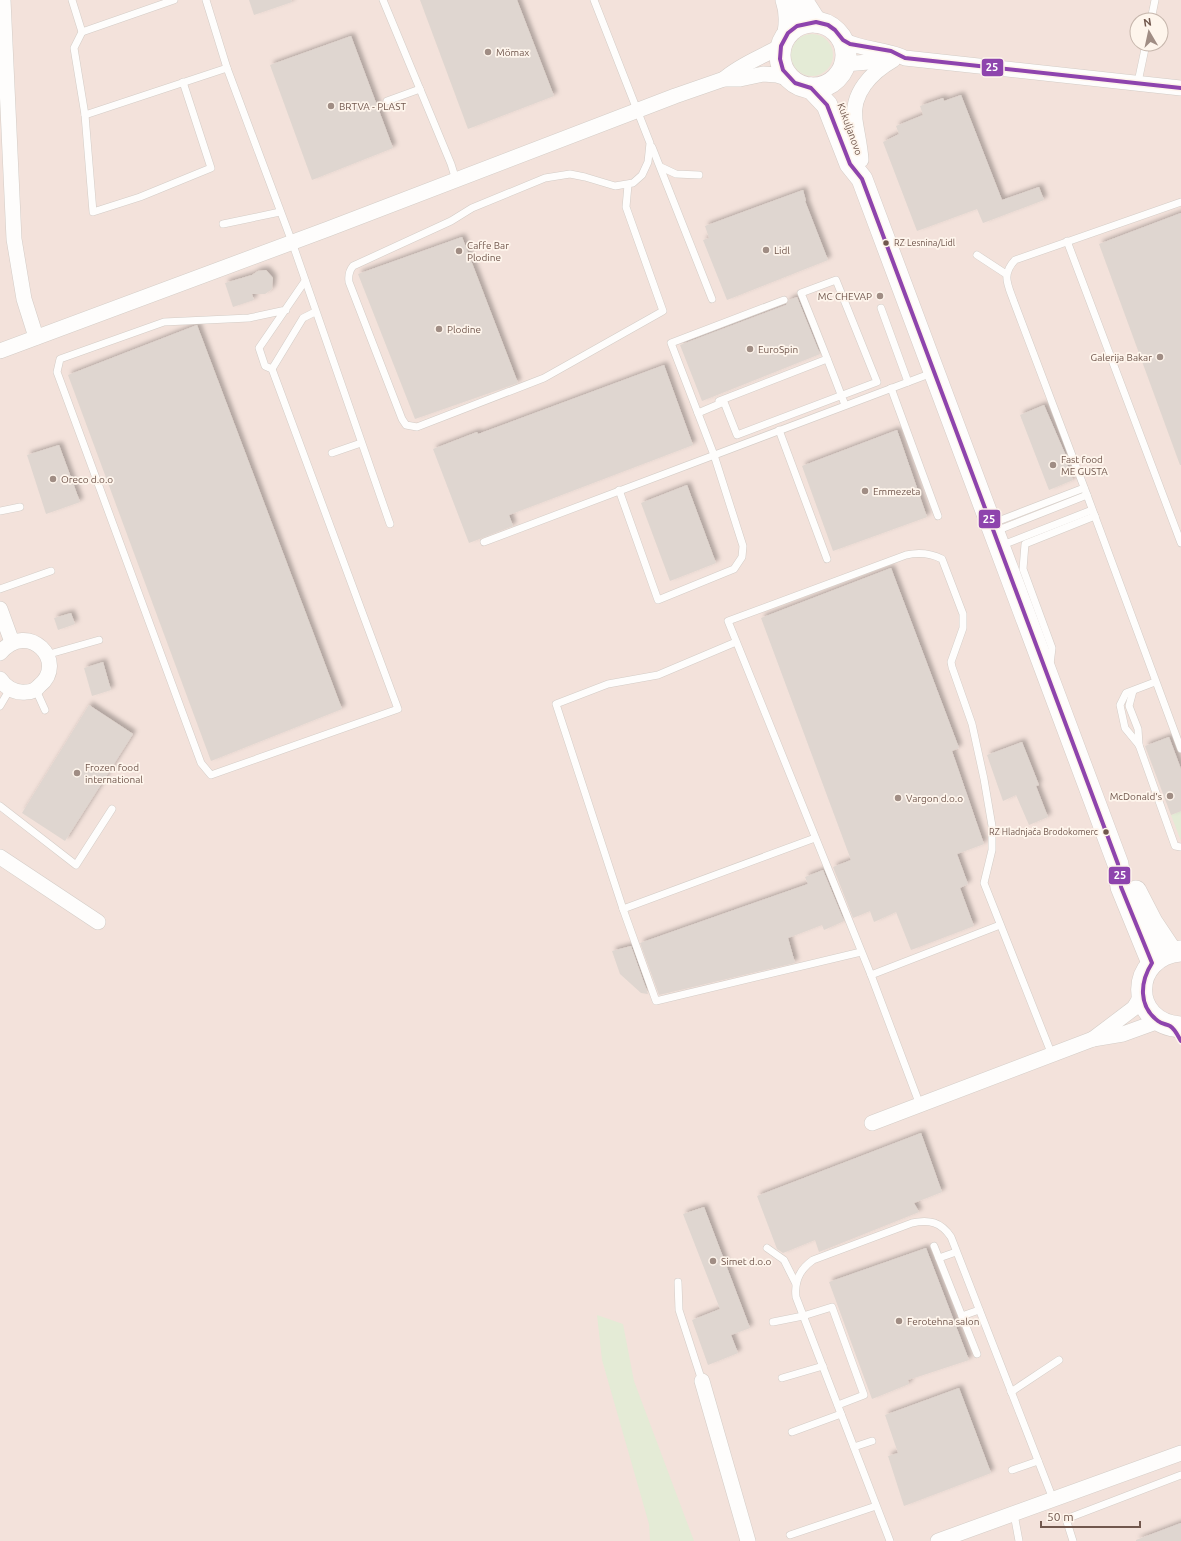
<svg xmlns="http://www.w3.org/2000/svg" width="1181" height="1541" font-family="Ubuntu,sans-serif">
<defs>
<filter id="shadow"><feDropShadow dx="3.5" dy="-3.5" stdDeviation="2" flood-color="#0004"/></filter>
</defs>
<rect width="100%" height="100%" fill="#f6f0ea"/>
<path fill="#f3e2db" fill-rule="evenodd" d="M0 0H1181V1541H0ZM1137 20H1161V44H1137Z"/>
<g fill="#e4ebd6">
<circle cx="812" cy="55" r="21"/>
<polygon points="1181,811 1181,841 1171,815"/>
<polygon points="597,1315 623,1324 634,1381 694,1541 650,1541 649,1524 602,1360"/>
</g>
<g fill="#dfd6d0" filter="url(#shadow)">
<polygon points="249,0 291,0 292,2 254,15"/>
<polygon points="420,0 517,0 554,96 468,129"/>
<polygon points="351,36 393,148 312,180 270,65"/>
<polygon points="961,95 1002,200 1039,187 1044,200 983,223 977,209 917,231 883,142 899,134 896,126 923,115 920,106 943,98 944,101"/>
<polygon points="803,190 806,201 805,201 828,260 727,300 703,240 709,238 705,226"/>
<polygon points="1181,213 1181,465 1180,465 1099,244"/>
<polygon points="462,237 518,383 415,419 358,274"/>
<polygon points="266,270 273,278 272,289 265,294 252,294 254,300 233,307 225,283 252,275 258,271"/>
<polygon points="797,297 820,354 702,401 680,345 786,305 789,300"/>
<polygon points="197,325 342,709 211,761 68,375"/>
<polygon points="664,365 693,445 509,515 513,526 469,543 433,449 477,432 478,434"/>
<polygon points="1044,405 1066,456 1064,457 1073,480 1049,490 1020,415"/>
<polygon points="897,430 927,517 833,551 802,466"/>
<polygon points="59,445 80,502 46,514 27,455"/>
<polygon points="687,485 716,563 670,581 641,503"/>
<polygon points="891,568 959,748 952,751 984,844 957,854 968,884 960,888 974,926 911,950 896,912 874,922 870,911 853,918 833,867 851,860 761,618"/>
<polygon points="71,613 75,624 58,630 54,618"/>
<polygon points="103,662 111,690 92,696 84,668"/>
<polygon points="89,705 133,734 65,841 22,813"/>
<polygon points="1169,737 1181,769 1181,811 1171,815 1145,746"/>
<polygon points="1022,742 1039,785 1036,786 1048,817 1029,825 1016,795 1003,801 987,755"/>
<polygon points="823,870 844,921 824,930 822,925 788,938 795,963 659,995 640,943 808,884 805,877"/>
<polygon points="631,946 648,994 641,993 620,974 612,951"/>
<polygon points="921,1133 942,1192 914,1203 919,1212 819,1252 815,1240 783,1253 777,1249 757,1196"/>
<polygon points="704,1207 750,1328 731,1335 738,1353 708,1365 692,1320 720,1309 683,1214"/>
<polygon points="926,1248 969,1360 908,1380 909,1384 872,1399 829,1282"/>
<polygon points="959,1388 991,1473 904,1506 888,1456 898,1453 885,1415"/>
<polygon points="1181,1523 1181,1541 1136,1541 1136,1540"/>
</g>
<g fill="none" stroke-linecap="round" stroke-linejoin="round">
<g stroke="#d3ccc6" stroke-width="8">
<g id="lane">
<polyline points="72,0 82,32 174,0"/>
<polyline points="206,0 227,68 292,242 390,524"/>
<polyline points="383,0 451,164 456,180"/>
<path d="M594 0 650 143 648 162 642 175 633 183 615 186 585 177 570 174 545 178 472 208 451 221 353 266C349 271 348 275 349 282L402 419 406 425 417 427 544 378 663 311 626 207 628 185"/>
<polyline points="1151,20 1155,0"/>
<polyline points="82,32 74,48 85,115 93,212 140,197 211,168 183,82"/>
<polyline points="1138,82 1146,44"/>
<polyline points="387,101 420,89"/>
<polyline points="85,115 227,68"/>
<polyline points="652,147 712,299"/>
<polyline points="661,167 676,174 699,175"/>
<path d="M1181 202 1015 260C1001 275 1008 285 1014 302L1087 495 1181 749"/>
<polyline points="223,224 280,212"/>
<polyline points="1067,241 1181,543"/>
<polyline points="977,255 1006,274"/>
<polyline points="881,308 908,382"/>
<polyline points="286,310 249,318 164,322 60,359 57,372 201,763 211,775 398,709 272,369 265,366 259,348 305,281"/>
<polyline points="272,369 303,318 315,312"/>
<polyline points="891,388 938,516"/>
<polyline points="719,401 827,359"/>
<path d="M698 413 724 402 737 435 877 382 836 280 801 293C816 330 831 368 845 405"/>
<polyline points="779,430 827,559"/>
<polyline points="332,453 361,443"/>
<polyline points="619,490 658,600 734,569 742,557 743,546 714,455 671,343 784,300"/>
<polyline points="0,511 20,507"/>
<polyline points="993,523 1084,488"/>
<polyline points="996,531 1087,495"/>
<polyline points="484,542 932,373"/>
<polyline points="1000,546 1092,510"/>
<polyline points="0,589 51,571"/>
<polyline points="736,642 658,675 608,684 556,704 623,909 656,1001 861,952"/>
<polyline points="46,655 99,640"/>
<polyline points="1050,664 1052,648 1023,569 1025,544 1095,516"/>
<polyline points="1155,682 1126,693 1120,705 1125,728 1139,745 1175,846 1181,847"/>
<polyline points="36,690 45,710"/>
<polyline points="1133,691 1129,706 1138,729 1139,745"/>
<polyline points="0,706 10,689"/>
<polyline points="0,806 76,865 112,809"/>
<polyline points="623,909 815,838"/>
<polyline points="871,975 1000,925"/>
<path d="M920 1105 871 975 728 621 906 555C919 552 930 553 942 559L963 614V628L951 662 952 667 972 724 984 779 992 826V850L984 883 1052 1055"/>
<polyline points="934,1246 977,1354"/>
<polyline points="767,1248 784,1260 796,1284"/>
<polyline points="939,1258 956,1252"/>
<polyline points="678,1282 679,1310 702,1381"/>
<polyline points="962,1316 979,1310"/>
<polyline points="773,1322 803,1316 832,1307 864,1395 838,1405"/>
<polyline points="782,1378 823,1366"/>
<polyline points="1011,1392 1059,1360"/>
<polyline points="792,1432 841,1414"/>
<polyline points="854,1447 872,1441"/>
<polyline points="1012,1470 1038,1461"/>
<polyline points="1014,1514 1019,1541"/>
<polyline points="790,1535 876,1506"/>
<path d="M890 1541 796 1297C794 1281 800 1269 813 1260L912 1223C929 1219 941 1222 951 1237L1053 1499"/>
<polyline points="1073,1541 1066,1519 1181,1475"/>
</g>
</g>
<g stroke="#d3ccc6" stroke-width="16">
<g id="street">
<polyline points="3,0 14,239 24,299 36,337"/>
<path d="M843 40C862 50 885 49 905 58L1181 88"/>
<polyline points="845,64 892,60"/>
<path d="M724 79C741 64 762 57 781 46"/>
<path d="M861 160C860 145 857 134 855 120 851 93 872 72 893 60"/>
<polyline points="0,351 328,229 675,96 724,79 740,79 763,74 777,75 790,79"/>
<polyline points="0,609 12,642"/>
<path d="M0 653C28 619 69 662 39 686 36 690 31 692 26 692 15 693 6 688 0 679"/>
<polyline points="0,857 98,922"/>
<polyline points="1142,995 1134,1008 1093,1039 1123,1034 1159,1021"/>
<polyline points="872,1123 1093,1039"/>
<polyline points="702,1381 748,1541"/>
<polyline points="938,1541 1181,1453"/>
</g>
</g>
<g stroke="#d5ccc6" stroke-width="22">
<g id="secondary">
<path d="M786 0C790 11 790 21 788 33"/>
<polyline points="802,0 816,22"/>
<circle cx="813" cy="55" r="33"/>
<polyline points="811,88 827,105 850,164 862,179 1118,864 1121,887 1152,963"/>
<polyline points="1136,891 1152,922 1172,952"/>
<path d="M1181 951C1129 955 1128 1024 1181 1027"/>
</g>
</g>
<use href="#lane" stroke="#fefdfc" stroke-width="7"/>
<use href="#street" stroke="#fefdfc" stroke-width="15"/>
<use href="#secondary" stroke="#fefdfc" stroke-width="21"/>
<g stroke="#fef5ec" stroke-width="7">
<path id="bus-1" d="M1181 88 905 58 891 51 850 44 843 40 835 30 828 25 816 22 797 26 788 33 781 46 780 59 783 70 795 83 811 88 827 105 850 164 862 179 1118 864 1121 887 1152 963C1140 982 1138 1006 1158 1021 1162 1024 1166 1024 1170 1026 1175 1029 1178 1036 1181 1041"/>
</g>
<use href="#bus-1" stroke="#8e44ad" stroke-width="4"/>
</g>
<g fill="#a08d84" stroke="#fef5ec" stroke-width="1.5">
<circle cx="488" cy="52" r="4"/>
<circle cx="331" cy="106" r="4"/>
<circle cx="766" cy="250" r="4"/>
<circle cx="459" cy="251" r="4"/>
<circle cx="880" cy="296" r="4"/>
<circle cx="439" cy="329" r="4"/>
<circle cx="750" cy="349" r="4"/>
<circle cx="1160" cy="357" r="4"/>
<circle cx="1053" cy="465" r="4"/>
<circle cx="53" cy="479" r="4"/>
<circle cx="865" cy="491" r="4"/>
<circle cx="77" cy="773" r="4"/>
<circle cx="1170" cy="796" r="4"/>
<circle cx="898" cy="798" r="4"/>
<circle cx="713" cy="1261" r="4"/>
<circle cx="899" cy="1321" r="4"/>
</g>
<g fill="#71574d" stroke="#fef5ec" stroke-width="1.5">
<circle cx="886" cy="243" r="3.5"/>
<circle cx="1106" cy="832" r="3.5"/>
</g>
<g text-anchor="middle" dominant-baseline="central" stroke-width="3.5" stroke-linejoin="round" paint-order="stroke">
<g font-size="9" fill="#71574d" stroke="#fef5ec" text-anchor="start">
<text x="894" y="243">RZ Lesnina/Lidl</text>
<text x="1098" y="832" text-anchor="end">RZ Hladnjača Brodokomerc</text>
</g>
<g font-size="10" fill="#71574d" stroke="#fef5ec" text-anchor="start">
<text x="496" y="52">Mömax</text>
<text x="339" y="106">BRTVA - PLAST</text>
<text x="467" y="245">Caffe Bar<tspan x="467" dy="12">Plodine</tspan></text>
<text x="774" y="250">Lidl</text>
<text x="872" y="296" text-anchor="end">MC CHEVAP</text>
<text x="447" y="329">Plodine</text>
<text x="758" y="349">EuroSpin</text>
<text x="1152" y="357" text-anchor="end">Galerija Bakar</text>
<text x="1061" y="459">Fast food<tspan x="1061" dy="12">ME GUSTA</tspan></text>
<text x="61" y="479">Oreco d.o.o</text>
<text x="873" y="491">Emmezeta</text>
<text x="85" y="767">Frozen food<tspan x="85" dy="12">international</tspan></text>
<text x="1162" y="796" text-anchor="end">McDonald's</text>
<text x="906" y="798">Vargon d.o.o</text>
<text x="721" y="1261">Simet d.o.o</text>
<text x="907" y="1321">Ferotehna salon</text>
</g>
<g font-size="10" fill="#71574d" stroke="#fef5ec">
<text transform="translate(850 129) rotate(70)">Kukuljanovo</text>
</g>
</g>
<g stroke="#fef5ec" stroke-width="1.5">
<rect x="981" y="58" width="23" height="19" rx="4" fill="#8e44ad"/>
<rect x="978" y="509" width="23" height="20" rx="4" fill="#8e44ad"/>
<rect x="1108" y="866" width="23" height="19" rx="4" fill="#8e44ad"/>
</g>
<g font-size="11" text-anchor="middle" font-weight="bold" fill="#fff">
<text x="992" y="71">25</text>
<text x="989" y="523">25</text>
<text x="1120" y="879">25</text>
</g>
<g transform="translate(1149 32) rotate(351)"><circle r="19" fill="#fef5ec" stroke="#c6b6ac"/>
<path d="M0-3L7 15L0 10L-7 15Z" fill="#a08d84"/>
<text y="-6" font-size="11" font-weight="bold" text-anchor="middle" fill="#71574d">N</text>
</g>
<path d="M1041 1521v6h99v-6" fill="none" stroke="#71574d" stroke-width="2"/>
<text x="1047" y="1521" font-size="12" fill="#71574d" stroke="#fef5ec" stroke-width="3" paint-order="stroke">50 m</text>
</svg>
